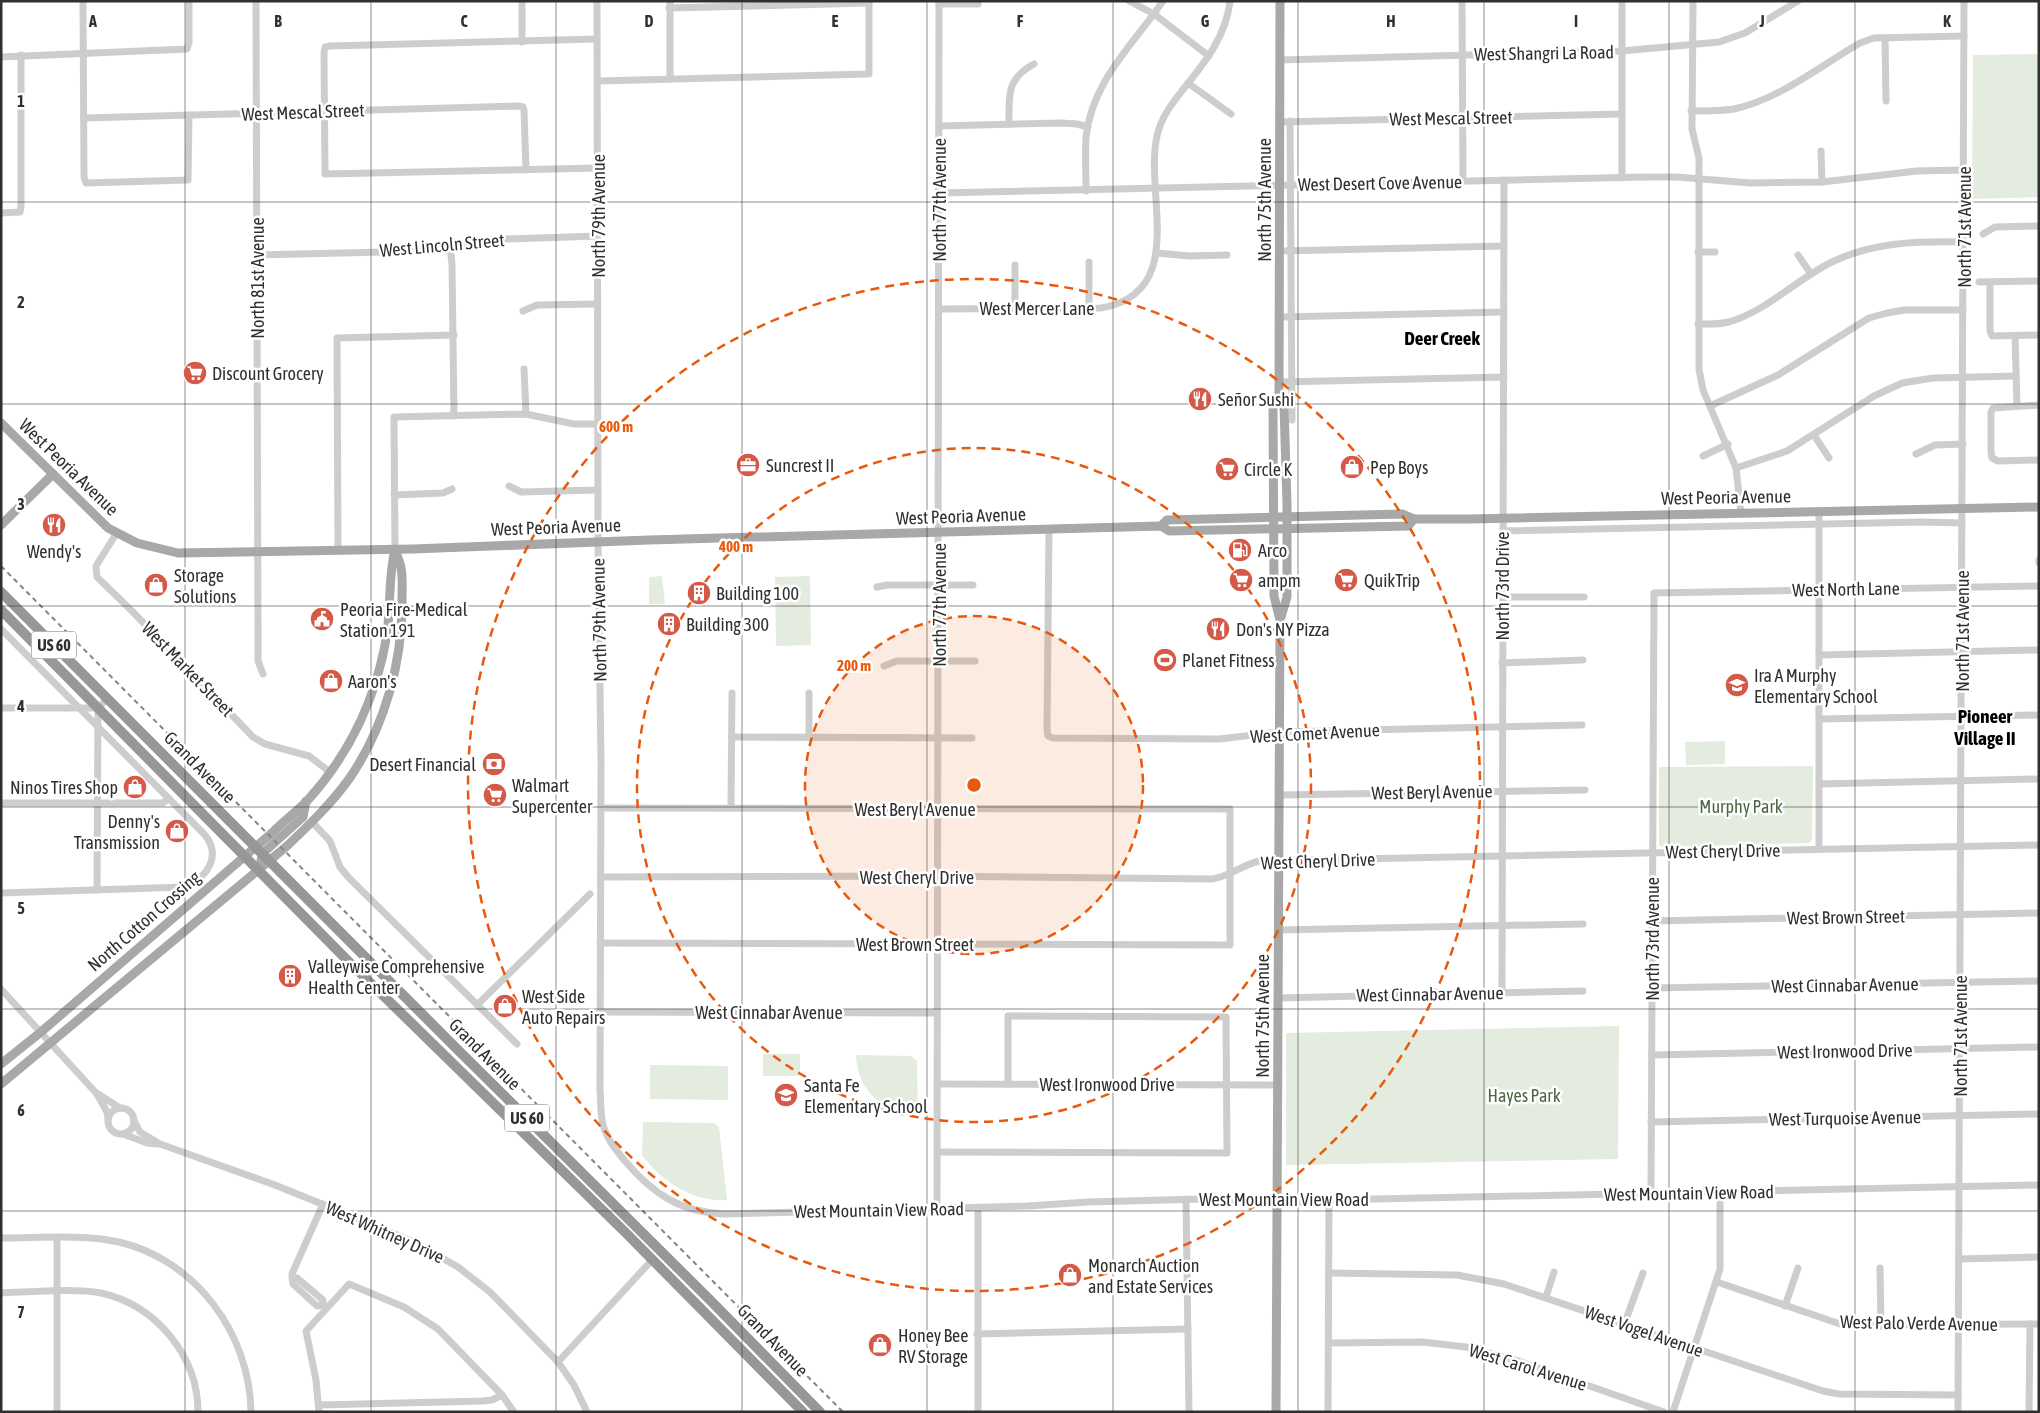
<svg xmlns="http://www.w3.org/2000/svg" width="2040" height="1413" font-family="'Asap Condensed',sans-serif">
<rect width="100%" height="100%" fill="#fff"/>
<g fill="#e4ece0">
<polygon points="2039,54 2039,197 1972,199 1973,55"/>
<polygon points="662,576 665,604 649,604 649,579 651,577"/>
<polygon points="810,576 811,645 776,646 775,577"/>
<polygon points="1725,741 1725,764 1686,765 1685,742"/>
<polygon points="1813,766 1812,840 1809,843 1662,847 1659,845 1659,767"/>
<polygon points="1619,1026 1618,1159 1286,1165 1286,1033"/>
<rect x="763" y="1054" width="37" height="22"/>
<path d="M856 1055 911 1056 917 1061 918 1114C883 1114 857 1090 856 1055Z"/>
<polygon points="650,1065 728,1066 728,1100 650,1099"/>
<path d="M643 1122 714 1123 719 1127 727 1200C692 1202 662 1182 642 1155Z"/>
</g>
<g fill="none" stroke-linecap="round" stroke-linejoin="round">
<g stroke="#cdcdcd" stroke-width="7">
<polyline points="83,1 84,177 86,183 188,180 189,115"/>
<polyline points="256,1 258,630 258,661 263,674"/>
<polyline points="522,1 522,42"/>
<path d="M597 1 598 542 601 762 600 1090C601 1102 600 1117 604 1128 608 1141 617 1151 625 1161 653 1194 680 1212 724 1214L1028 1206 1088 1202 1202 1199 1289 1203 1329 1200 2039 1185"/>
<polyline points="670,1 670,79"/>
<polyline points="1129,1 1154,14 1209,56"/>
<polyline points="1462,1 1463,181"/>
<polyline points="1693,1 1692,129 1699,158 1699,369 1703,390 1736,468 1741,513"/>
<polyline points="939,4 978,4"/>
<polyline points="669,8 869,3"/>
<polyline points="1885,38 1886,101"/>
<polyline points="597,39 330,46 325,47 324,53 325,174 598,168"/>
<polyline points="1,57 187,49 189,43 189,1"/>
<polyline points="1280,60 1622,51 1719,42 1745,33 1798,1"/>
<polyline points="598,81 869,74 869,1"/>
<polyline points="1188,83 1231,114"/>
<path d="M1691 111C1705 111 1720 111 1734 109 1780 99 1820 66 1860 43L1874 38 1964 36"/>
<polyline points="84,118 519,106 523,107 524,110 526,170"/>
<polyline points="1290,121 1292,420"/>
<polyline points="1280,122 1622,114"/>
<path d="M1009 124C1009 96 1006 79 1034 64"/>
<polyline points="939,126 1061,123 1077,124 1088,127"/>
<polyline points="1821,151 1822,182"/>
<polyline points="1622,178 1622,1"/>
<path d="M1086 191C1086 173 1085 154 1086 137 1092 81 1133 45 1163 1"/>
<polyline points="939,193 1645,177 1677,177 1751,183 1822,182 1917,171 1964,170"/>
<polyline points="1,213 20,212 21,207 21,55"/>
<polyline points="1983,234 1995,227 2039,226"/>
<polyline points="450,246 452,264 454,416"/>
<polyline points="1280,251 1504,246"/>
<polyline points="1698,252 1715,252"/>
<polyline points="1157,253 1189,256 1227,255"/>
<polyline points="256,255 428,251 474,240 598,236"/>
<polyline points="1798,255 1811,274"/>
<polyline points="1015,265 1015,309"/>
<polyline points="1979,282 2039,281"/>
<polyline points="1990,282 1990,331 1992,336 2039,335"/>
<path d="M939 309 1101 308C1189 293 1144 194 1157 136 1161 117 1173 102 1185 87 1206 61 1226 36 1230 1"/>
<polyline points="1089,309 1089,262"/>
<polyline points="523,311 537,305 598,304"/>
<polyline points="1280,317 1504,312"/>
<path d="M1698 324C1710 324 1723 325 1735 320 1769 308 1798 279 1830 263 1872 242 1917 241 1963 242"/>
<polyline points="2015,336 2017,406"/>
<polyline points="524,369 526,414"/>
<polyline points="1279,382 1504,377"/>
<polyline points="2039,405 1993,408 1991,412 1991,452 1992,458 1998,461 2039,460"/>
<polyline points="1710,406 1778,375 1869,318 1887,313 1904,310 1963,310"/>
<polyline points="1814,435 1829,458"/>
<polyline points="1916,454 1935,445 1963,444"/>
<polyline points="1703,456 1728,444"/>
<polyline points="1736,468 1787,451 1874,396 1902,383 1933,378 2016,376"/>
<polyline points="509,486 521,492 598,490"/>
<polyline points="394,495 443,493 452,489"/>
<polyline points="1819,512 1819,849"/>
<polyline points="1049,529 1047,729 1048,736 1053,738 1219,739 1279,732 1582,725"/>
<polyline points="1503,531 1921,522 1962,523"/>
<polyline points="116,534 96,566 97,577 132,611 253,737 265,744 309,756 330,772"/>
<polyline points="395,550 394,417 526,414 574,424 599,424"/>
<polyline points="338,551 337,338 454,335"/>
<polyline points="2039,560 2039,563"/>
<polyline points="877,587 887,585 973,585"/>
<polyline points="1502,597 1584,597"/>
<path d="M1 629 205 835C222 856 207 878 185 887L1 893"/>
<polyline points="1819,655 2039,650"/>
<polyline points="1502,663 1583,660"/>
<polyline points="884,666 897,661 975,661"/>
<polyline points="1,708 98,708 107,699"/>
<polyline points="1819,719 2039,715"/>
<polyline points="732,737 972,738"/>
<polyline points="809,737 809,693"/>
<polyline points="1819,784 2039,779"/>
<polyline points="1279,795 1585,790"/>
<polyline points="1,803 163,803 168,799"/>
<polyline points="731,808 732,693"/>
<polyline points="312,822 330,841 340,867 349,878 517,1044"/>
<path d="M601 877 929 876 1212 879C1229 877 1242 865 1259 861L2039 845"/>
<polyline points="97,890 98,708"/>
<polyline points="1653,921 2039,913"/>
<polyline points="1278,930 1583,924"/>
<polyline points="600,943 1230,945 1230,809 601,808"/>
<polyline points="1652,988 2039,981"/>
<polyline points="1,989 97,1094 107,1112 108,1118"/>
<polyline points="1502,993 1504,180"/>
<polyline points="1278,998 1583,991"/>
<polyline points="477,1005 590,894"/>
<polyline points="600,1012 937,1013"/>
<polyline points="1652,1055 2039,1047"/>
<polyline points="937,1084 1278,1085"/>
<polyline points="98,1094 120,1108"/>
<circle cx="121" cy="1121" r="13"/>
<polyline points="134,1121 140,1132 160,1144 275,1185 317,1202 414,1242 458,1267 490,1292 558,1362 574,1385 587,1412"/>
<polyline points="1651,1122 2039,1114"/>
<polyline points="123,1134 147,1143 157,1144"/>
<polyline points="937,1152 1227,1153 1226,1017 1008,1016 1008,1084"/>
<polyline points="1651,1194 1654,593 2039,586"/>
<polyline points="1186,1199 1189,1412"/>
<polyline points="978,1208 978,1412"/>
<polyline points="937,1209 939,1"/>
<path d="M1 1238C40 1238 81 1234 119 1242 196 1260 250 1334 251 1412"/>
<polyline points="1959,1259 2039,1257"/>
<polyline points="1880,1268 1881,1326"/>
<polyline points="1329,1273 1457,1275 1504,1284 1823,1391 1839,1394 1958,1395"/>
<polyline points="292,1277 297,1278 323,1300 323,1305 317,1306 293,1284 292,1274 323,1204"/>
<polyline points="1717,1282 1843,1325 2039,1324"/>
<path d="M1 1293C30 1292 74 1288 101 1293 156 1305 198 1356 198 1412"/>
<polyline points="1546,1297 1554,1272"/>
<polyline points="1785,1306 1798,1268"/>
<polyline points="1624,1325 1643,1273"/>
<polyline points="977,1334 1188,1329"/>
<polyline points="1329,1343 1422,1342 1466,1347 1518,1361 1664,1412"/>
<polyline points="558,1362 652,1260"/>
<polyline points="319,1405 483,1401 492,1400 502,1395"/>
<polyline points="57,1412 57,1238"/>
<polyline points="319,1412 316,1380 306,1331 349,1284 404,1307 438,1329 502,1395 514,1412"/>
<polyline points="1328,1412 1329,1200"/>
<polyline points="1673,1412 1720,1269 1720,1192"/>
<polyline points="1958,1412 1964,1"/>
<polyline points="2029,1412 2030,1324"/>
</g>
<g stroke="#a8a8a8" stroke-width="9">
<polyline points="1280,1 1279,399 1284,406 1287,504 1287,597 1281,617"/>
<polyline points="1,423 108,528 137,543 178,553 413,549 649,540 1161,526 1169,531 1408,526 1414,519"/>
<polyline points="1,525 53,474"/>
<polyline points="1161,526 1167,520 1402,514 1414,519 1470,519 2039,507"/>
<polyline points="261,860 263,853 303,817 306,801"/>
<path d="M1 1064 41 1032 273 832C284 821 296 812 307 801 350 754 377 696 387 634 391 606 388 578 395 550"/>
<path d="M1 1084 287 846C309 825 331 804 349 779 385 727 403 661 402 598 402 589 403 577 401 568 400 562 397 556 395 550"/>
<polyline points="1276,1412 1280,620 1274,596 1273,406 1279,399"/>
</g>
<g stroke="#979797" stroke-width="10">
<polyline points="1,592 457,1049 709,1299 820,1412"/>
<polyline points="1,610 350,963 627,1234 803,1412"/>
</g>
<polyline stroke="#858585" stroke-width="2" stroke-dasharray="5 4" stroke-linecap="butt" points="1,566 843,1412"/>
</g>
<path fill="none" stroke="#303030" stroke-width="1" stroke-opacity="0.55" d="M185 1V1412M371 1V1412M556 1V1412M742 1V1412M927 1V1412M1113 1V1412M1298 1V1412M1484 1V1412M1669 1V1412M1855 1V1412M1 202H2039M1 404H2039M1 606H2039M1 807H2039M1 1009H2039M1 1211H2039"/>
<circle cx="974" cy="785" r="169" fill="#e8590c" fill-opacity=".12"/>
<g fill="none" stroke="#e8590c" stroke-width="2.5" stroke-dasharray="9 6">
<circle cx="974" cy="785" r="169"/>
<circle cx="974" cy="785" r="337"/>
<circle cx="974" cy="785" r="506"/>
</g>
<defs>
<g id="supermarket-disc" transform="scale(1.25)"><circle r="9.5" fill="#d45946" stroke="#fff"/><path d="M-6-5.5h2.5l.6 2H6L4.5 2H-2.5L-4.4-4H-6ZM-1.5 3.2a1.3 1.3 0 1 0 .1 0ZM3 3.2a1.3 1.3 0 1 0 .1 0Z" fill="#fff"/></g>
<g id="restaurant-disc" transform="scale(1.25)"><circle r="9.5" fill="#d45946" stroke="#fff"/><path d="M-5-6h1v4h1v-4h1v4h1v-4h1v5L-1.5 .5V6h-2V.5L-5-1ZM5-6V6H3V1.5H1.5Q1.5-4 5-6Z" fill="#fff"/></g>
<g id="office-disc" transform="scale(1.25)"><circle r="9.5" fill="#d45946" stroke="#fff"/><path d="M-6-3h4V-5.5h4V-3h4V5H-6ZM-1-4.5V-3h2v-1.5ZM-6 0V1H6V0Z" fill="#fff"/></g>
<g id="shop-disc" transform="scale(1.25)"><circle r="9.5" fill="#d45946" stroke="#fff"/><path d="M-5-2.5h2.3a2.7 3.5 0 0 1 5.4 0H5L5.5 6h-11ZM-1.5-2.5h3a1.5 2.3 0 0 0-3 0Z" fill="#fff"/></g>
<g id="fuel-disc" transform="scale(1.25)"><circle r="9.5" fill="#d45946" stroke="#fff"/><path d="M-5.5-6h7V0h2V4h1.3V-2.5L3-4.5l.8-.8L6-3V5H2.5V1h-1V6h-7ZM-4.2-4.7v3.2H.2V-4.7Z" fill="#fff"/></g>
<g id="building-disc" transform="scale(1.25)"><circle r="9.5" fill="#d45946" stroke="#fff"/><path d="M-4-6H4V6H1V3H-1V6H-4ZM-2.5-4.3h1.7v1.8h-1.7ZM.8-4.3h1.7v1.8H.8ZM-2.5-1h1.7V.8h-1.7ZM.8-1h1.7V.8H.8Z" fill="#fff"/></g>
<g id="civic-disc" transform="scale(1.25)"><circle r="9.5" fill="#d45946" stroke="#fff"/><path d="M-.6-6.5H3V-4.5H.6V-3L4-1V1h2V6H-6V1h2V-1L-.6-3ZM-1.2 2.5V6h2.4V2.5Z" fill="#fff"/></g>
<g id="stadium-disc" transform="scale(1.25)"><circle r="9.5" fill="#d45946" stroke="#fff"/><path d="M0-5a6.5 5 0 1 0 0 10a6.5 5 0 1 0 0-10ZM-3.5-1.8h7v3.6h-7Z" fill="#fff"/></g>
<g id="school-disc" transform="scale(1.25)"><circle r="9.5" fill="#d45946" stroke="#fff"/><path d="M0-5L7-2L0 1L-7-2ZM-4 1L0 2.5L4 1V4Q0 6-4 4Z" fill="#fff"/></g>
<g id="bank-disc" transform="scale(1.25)"><circle r="9.5" fill="#d45946" stroke="#fff"/><path d="M-6-4H6V4H-6ZM0-2.3a2.3 2.3 0 1 0 0 4.6a2.3 2.3 0 1 0 0-4.6Z" fill="#fff"/></g>
</defs>
<g fill-rule="evenodd">
<use href="#supermarket-disc" x="195" y="373"/>
<use href="#restaurant-disc" x="1200" y="399"/>
<use href="#office-disc" x="748" y="465"/>
<use href="#shop-disc" x="1352" y="467"/>
<use href="#supermarket-disc" x="1227" y="469"/>
<use href="#restaurant-disc" x="54" y="525"/>
<use href="#fuel-disc" x="1240" y="550"/>
<use href="#supermarket-disc" x="1241" y="580"/>
<use href="#supermarket-disc" x="1346" y="580"/>
<use href="#shop-disc" x="156" y="585"/>
<use href="#building-disc" x="699" y="593"/>
<use href="#civic-disc" x="322" y="619"/>
<use href="#building-disc" x="669" y="624"/>
<use href="#restaurant-disc" x="1218" y="629"/>
<use href="#stadium-disc" x="1165" y="660"/>
<use href="#shop-disc" x="331" y="681"/>
<use href="#school-disc" x="1737" y="685"/>
<use href="#bank-disc" x="494" y="764"/>
<use href="#shop-disc" x="135" y="787"/>
<use href="#supermarket-disc" x="495" y="795"/>
<use href="#shop-disc" x="177" y="831"/>
<use href="#building-disc" x="290" y="976"/>
<use href="#shop-disc" x="505" y="1006"/>
<use href="#school-disc" x="786" y="1095"/>
<use href="#shop-disc" x="1070" y="1275"/>
<use href="#shop-disc" x="880" y="1345"/>
</g>
<g text-anchor="middle" dominant-baseline="central" stroke-width="5" stroke-linejoin="round" paint-order="stroke">
<g fill="#fff" stroke="#6e6e6e" stroke-width="1">
<rect x="31.5" y="631.5" width="45" height="27" rx="4"/>
<rect x="504.5" y="1104.5" width="45" height="27" rx="4"/>
</g>
<g font-size="16" font-weight="bold" fill="#303030">
<text x="54" y="645">US 60</text>
<text x="527" y="1118">US 60</text>
</g>
<g font-size="18" fill="#303030" stroke="#fff">
<text transform="translate(1544 53) rotate(-1)">West Shangri La Road</text>
<text transform="translate(303 112) rotate(-2)">West Mescal Street</text>
<text transform="translate(1451 118) rotate(-1)">West Mescal Street</text>
<text transform="translate(1380 183) rotate(-1)">West Desert Cove Avenue</text>
<text transform="translate(939 200) rotate(-90)">North 77th Avenue</text>
<text transform="translate(1264 200) rotate(-90)">North 75th Avenue</text>
<text transform="translate(598 216) rotate(-90)">North 79th Avenue</text>
<text transform="translate(1964 227) rotate(-90)">North 71st Avenue</text>
<text transform="translate(442 245) rotate(-5)">West Lincoln Street</text>
<text transform="translate(257 278) rotate(-90)">North 81st Avenue</text>
<text x="1037" y="308">West Mercer Lane</text>
<text transform="translate(69 467) rotate(44)">West Peoria Avenue</text>
<text transform="translate(1726 497) rotate(-1)">West Peoria Avenue</text>
<text transform="translate(961 516) rotate(-2)">West Peoria Avenue</text>
<text transform="translate(556 527) rotate(-2)">West Peoria Avenue</text>
<text transform="translate(1502 586) rotate(-90)">North 73rd Drive</text>
<text transform="translate(1846 589) rotate(-1)">West North Lane</text>
<text transform="translate(939 605) rotate(-90)">North 77th Avenue</text>
<text transform="translate(599 620) rotate(-91)">North 79th Avenue</text>
<text transform="translate(1962 631) rotate(-90)">North 71st Avenue</text>
<text transform="translate(188 669) rotate(46)">West Market Street</text>
<text transform="translate(1315 733) rotate(-3)">West Comet Avenue</text>
<text transform="translate(200 767) rotate(45)">Grand Avenue</text>
<text transform="translate(1432 792) rotate(-1)">West Beryl Avenue</text>
<text x="915" y="809">West Beryl Avenue</text>
<text transform="translate(1723 851) rotate(-1)">West Cheryl Drive</text>
<text transform="translate(1318 861) rotate(-2)">West Cheryl Drive</text>
<text x="917" y="877">West Cheryl Drive</text>
<text transform="translate(1846 917) rotate(-1)">West Brown Street</text>
<text transform="translate(144 921) rotate(-41)">North Cotton Crossing</text>
<text transform="translate(1652 939) rotate(-90)">North 73rd Avenue</text>
<text x="915" y="944">West Brown Street</text>
<text transform="translate(1845 985) rotate(-1)">West Cinnabar Avenue</text>
<text transform="translate(1430 994) rotate(-1)">West Cinnabar Avenue</text>
<text x="769" y="1012">West Cinnabar Avenue</text>
<text transform="translate(1262 1016) rotate(-90)">North 75th Avenue</text>
<text transform="translate(1960 1036) rotate(-90)">North 71st Avenue</text>
<text transform="translate(1845 1051) rotate(-1)">West Ironwood Drive</text>
<text transform="translate(485 1054) rotate(45)">Grand Avenue</text>
<text x="1107" y="1084">West Ironwood Drive</text>
<text transform="translate(1845 1118) rotate(-1)">West Turquoise Avenue</text>
<text transform="translate(1689 1193) rotate(-1)">West Mountain View Road</text>
<text x="1284" y="1199">West Mountain View Road</text>
<text transform="translate(879 1210) rotate(-1)">West Mountain View Road</text>
<text transform="translate(385 1232) rotate(24)">West Whitney Drive</text>
<text transform="translate(1919 1323) rotate(1)">West Palo Verde Avenue</text>
<text transform="translate(1644 1331) rotate(19)">West Vogel Avenue</text>
<text transform="translate(773 1340) rotate(46)">Grand Avenue</text>
<text transform="translate(1528 1367) rotate(17)">West Carol Avenue</text>
</g>
<g font-size="18" fill="#303030" stroke="#fff" text-anchor="start">
<text x="212" y="373">Discount Grocery</text>
<text x="1218" y="399">Señor Sushi</text>
<text x="766" y="465">Suncrest II</text>
<text x="1370" y="467">Pep Boys</text>
<text x="1244" y="469">Circle K</text>
<text x="1258" y="550">Arco</text>
<text x="54" y="551" text-anchor="middle">Wendy's</text>
<text x="174" y="575">Storage<tspan x="174" dy="21">Solutions</tspan></text>
<text x="1258" y="580">ampm</text>
<text x="1364" y="580">QuikTrip</text>
<text x="716" y="593">Building 100</text>
<text x="340" y="609">Peoria Fire-Medical<tspan x="340" dy="21">Station 191</tspan></text>
<text x="686" y="624">Building 300</text>
<text x="1236" y="629">Don's NY Pizza</text>
<text x="1182" y="660">Planet Fitness</text>
<text x="1754" y="675">Ira A Murphy<tspan x="1754" dy="21">Elementary School</tspan></text>
<text x="348" y="681">Aaron's</text>
<text x="476" y="764" text-anchor="end">Desert Financial</text>
<text x="512" y="785">Walmart<tspan x="512" dy="21">Supercenter</tspan></text>
<text x="118" y="787" text-anchor="end">Ninos Tires Shop</text>
<text x="160" y="821" text-anchor="end">Denny's<tspan x="160" dy="21">Transmission</tspan></text>
<text x="308" y="966">Valleywise Comprehensive<tspan x="308" dy="21">Health Center</tspan></text>
<text x="522" y="996">West Side<tspan x="522" dy="21">Auto Repairs</tspan></text>
<text x="804" y="1085">Santa Fe<tspan x="804" dy="21">Elementary School</tspan></text>
<text x="1088" y="1265">Monarch Auction<tspan x="1088" dy="21">and Estate Services</tspan></text>
<text x="898" y="1335">Honey Bee<tspan x="898" dy="21">RV Storage</tspan></text>
</g>
<g font-size="18" fill="#4c6842" stroke="#fff">
<text x="1741" y="806">Murphy Park</text>
<text x="1524" y="1095">Hayes Park</text>
</g>
<g font-size="19" font-weight="bold" fill="#000" stroke="#fff">
<text x="1442" y="338">Deer Creek</text>
<text x="1985" y="716">Pioneer<tspan x="1985" dy="22">Village II</tspan></text>
</g>
</g>
<g font-size="16" text-anchor="middle" font-weight="bold" fill="#303030" stroke="#fff" stroke-width="5" stroke-linejoin="round" paint-order="stroke">
<text x="93" y="27">A</text>
<text x="278" y="27">B</text>
<text x="464" y="27">C</text>
<text x="649" y="27">D</text>
<text x="835" y="27">E</text>
<text x="1020" y="27">F</text>
<text x="1205" y="27">G</text>
<text x="1391" y="27">H</text>
<text x="1576" y="27">I</text>
<text x="1762" y="27">J</text>
<text x="1947" y="27">K</text>
<text x="21" y="107">1</text>
<text x="21" y="308">2</text>
<text x="21" y="510">3</text>
<text x="21" y="712">4</text>
<text x="21" y="914">5</text>
<text x="21" y="1116">6</text>
<text x="21" y="1318">7</text>
</g>
<circle cx="974" cy="785" r="8" fill="#e8590c" stroke="#fff" stroke-width="2.5"/>
<g font-size="15" text-anchor="middle" font-weight="bold" fill="#e8590c" stroke="#fff" stroke-width="5" stroke-linejoin="round" paint-order="stroke">
<text x="616" y="432">600 m</text>
<text x="736" y="552">400 m</text>
<text x="854" y="671">200 m</text>
</g>
<rect width="2040" height="1413" fill="none" stroke="#303030" stroke-width="5"/>
</svg>
